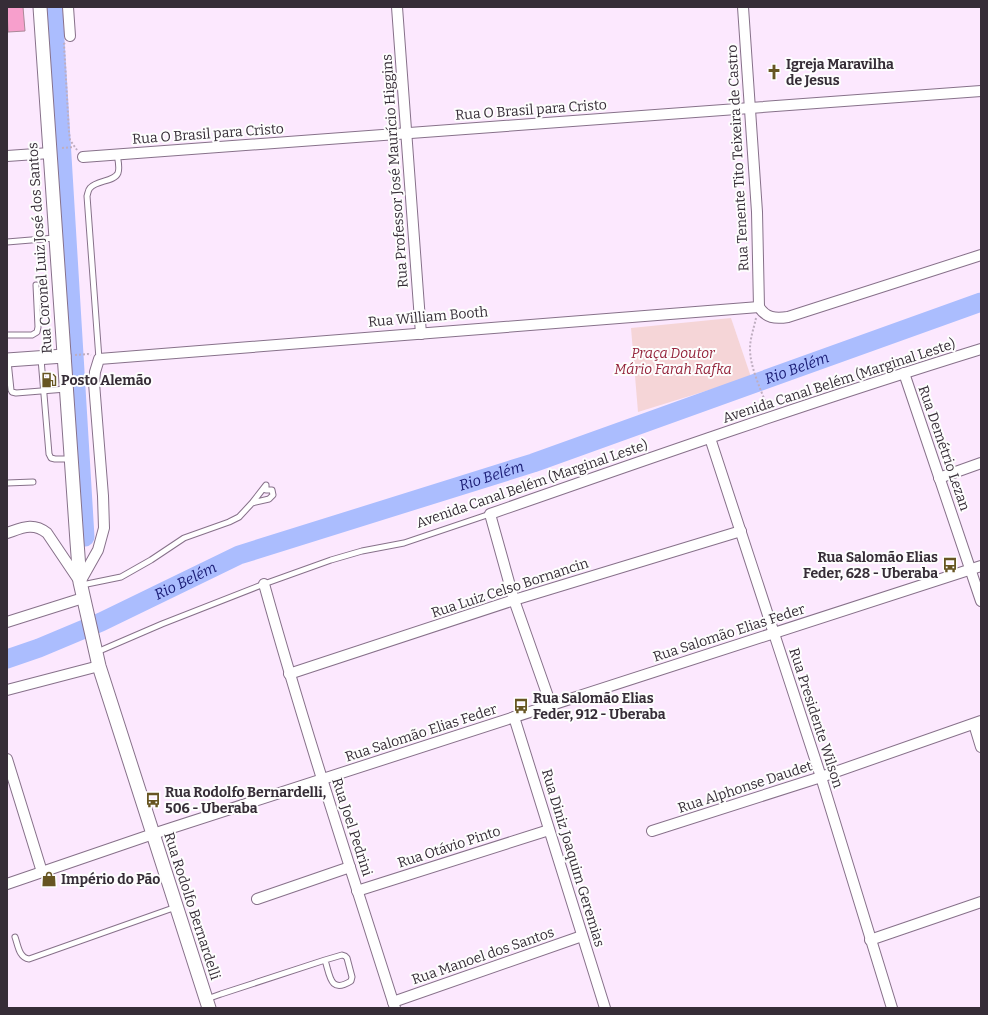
<svg xmlns="http://www.w3.org/2000/svg" width="988" height="1015" font-family="Bitter,serif">
<rect width="100%" height="100%" fill="#fce8fe"/>
<polygon fill="#f5d5d7" points="731,318 751,377 638,412 631,328"/>
<g fill="none" stroke-linecap="round" stroke-linejoin="round">
<g stroke="#abbdfe" stroke-width="19">
<polyline points="53,7 85,537"/>
<path id="s1" d="M7 659 39 648 101 622 239 555 533 463 981 302"/>
</g>
</g>
<polygon fill="#f79fcc" stroke="#aa8898" points="7,7 23,7 25,31 8,32"/>
<g fill="none" stroke-linecap="round" stroke-linejoin="round">
<g stroke="#87718a" stroke-width="7">
<g id="service">
<polyline points="7,242 55,238"/>
<polyline points="7,335 32,335 37,332 38,327 36,285"/>
<polyline points="41,359 49,454 51,458 55,459 71,459"/>
<path d="M99 359 87 196C88 193 88 190 90 188 97 180 114 182 118 173 120 168 118 160 117 154"/>
<polyline points="8,361 11,390 12,392 16,393 66,389"/>
<polyline points="7,483 33,482"/>
<polyline points="82,585 121,577 151,560 184,538 229,522 239,517 252,503 269,499 273,495 272,490 266,490 266,485 252,503"/>
<polyline points="97,652 162,624 264,584 331,560 362,551 404,543 490,514"/>
<path d="M15 937C18 945 19 958 29 959L176 907"/>
<path d="M207 999 221 994 325 960 342 955 345 956 347 958 352 977 351 981C330 994 330 976 325 960"/>
</g>
</g>
<g stroke="#87718a" stroke-width="12">
<g id="minor">
<polyline points="68,7 70,36"/>
<polyline points="397,7 421,334"/>
<polyline points="743,7 757,212 759,307"/>
<polyline points="7,156 50,153"/>
<polyline points="83,157 981,91"/>
<path d="M759 307C766 318 775 319 788 317L981 255"/>
<polyline points="904,373 981,601"/>
<polyline points="710,438 821,777 892,1008"/>
<polyline points="939,478 981,463"/>
<path d="M7 533C22 528 33 522 47 533L80 582 98 550 104 528 103 496 94 383 95 372 99 359 759 307"/>
<path d="M264 584C304 727 350 867 395 1008"/>
<polyline points="7,622 83,598"/>
<polyline points="289,674 514,600 741,531"/>
<polyline points="7,690 99,666"/>
<path d="M551 705 514 600 490 514C653 457 816 400 981 349"/>
<polyline points="514,717 605,1008"/>
<polyline points="974,724 981,747"/>
<polyline points="7,759 42,872"/>
<polyline points="652,831 821,777 981,721"/>
<polyline points="7,884 153,834 981,566"/>
<polyline points="357,891 549,830"/>
<polyline points="257,899 350,867"/>
<polyline points="870,940 981,902"/>
<polyline points="393,1002 582,936"/>
</g>
</g>
<g stroke="#87718a" stroke-width="15">
<g id="tertiary">
<polyline points="40,7 77,542 80,582 99,666 209,1008"/>
<polyline points="7,360 64,356"/>
</g>
</g>
<g stroke="#bfaec1" stroke-width="2" stroke-dasharray="2 2" stroke-linecap="butt">
<polyline points="65,43 64,44 69,132 70,140 77,150"/>
<polyline points="62,148 74,147"/>
<path d="M756 318C754 328 750 338 750 349 750 367 761 390 767 406L766 408"/>
<polyline points="75,355 88,354 91,355"/>
</g>
<use href="#service" stroke="#fff" stroke-width="5"/>
<use href="#minor" stroke="#fff" stroke-width="10"/>
<use href="#tertiary" stroke="#fff" stroke-width="13"/>
</g>
<defs>
<g id="church-bare" transform="scale(1.2)"><path d="M-1.2-6h2.4v3.5h3.3v2.4h-3.3V6h-2.4V-.1h-3.3v-2.4h3.3Z" fill="#675522" stroke="#fdfdfd" stroke-width="2.5" paint-order="stroke"/></g>
<g id="fuel-bare" transform="scale(1.2)"><path d="M-5.5-6h7V0h2V4h1.3V-2.5L3-4.5l.8-.8L6-3V5H2.5V1h-1V6h-7ZM-4.2-4.7v3.2H.2V-4.7Z" fill="#675522" stroke="#fdfdfd" stroke-width="2.5" paint-order="stroke"/></g>
<g id="bus-bare" transform="scale(1.2)"><path d="M-5-6H5V4H4V6H2V4H-2V6H-4V4H-5ZM-3.5-4V0h7V-4ZM-3.5 1.2v1.5H-2V1.2ZM2 1.2v1.5H3.5V1.2Z" fill="#675522" stroke="#fdfdfd" stroke-width="2.5" paint-order="stroke"/></g>
<g id="shop-bare" transform="scale(1.2)"><path d="M-5-2.5h2.3a2.7 3.5 0 0 1 5.4 0H5L5.5 6h-11ZM-1.5-2.5h3a1.5 2.3 0 0 0-3 0Z" fill="#675522" stroke="#fdfdfd" stroke-width="2.5" paint-order="stroke"/></g>
</defs>
<g fill-rule="evenodd">
<use href="#church-bare" x="774" y="72"/>
<use href="#fuel-bare" x="49" y="380"/>
<use href="#bus-bare" x="950" y="565"/>
<use href="#bus-bare" x="521" y="706"/>
<use href="#bus-bare" x="153" y="800"/>
<use href="#shop-bare" x="49" y="879"/>
</g>
<g text-anchor="middle" dominant-baseline="central" stroke-width="4" stroke-linejoin="round" paint-order="stroke">
<g font-size="14" font-weight="bold" fill="#362d37" stroke="#fdfdfd" text-anchor="start">
<text x="786" y="64">Igreja Maravilha<tspan x="786" dy="16">de Jesus</tspan></text>
<text x="61" y="380">Posto Alemão</text>
<text x="938" y="557" text-anchor="end">Rua Salomão Elias<tspan x="938" dy="16">Feder, 628 - Uberaba</tspan></text>
<text x="533" y="698">Rua Salomão Elias<tspan x="533" dy="16">Feder, 912 - Uberaba</tspan></text>
<text x="165" y="792">Rua Rodolfo Bernardelli,<tspan x="165" dy="16">506 - Uberaba</tspan></text>
<text x="61" y="879">Império do Pão</text>
</g>
<g font-size="14" fill="#362d37" stroke="#fdfdfd">
<text transform="translate(531 110) rotate(-4)">Rua O Brasil para Cristo</text>
<text transform="translate(208 134) rotate(-4)">Rua O Brasil para Cristo</text>
<text transform="translate(738 158) rotate(-93)">Rua Tenente Tito Teixeira de Castro</text>
<text transform="translate(395 171) rotate(-94)">Rua Professor José Maurício Higgins</text>
<text transform="translate(40 248) rotate(-94)">Rua Coronel Luiz José dos Santos</text>
<text transform="translate(428 317) rotate(-5)">Rua William Booth</text>
<text transform="translate(839 381) rotate(-18)">Avenida Canal Belém (Marginal Leste)</text>
<text transform="translate(944 448) rotate(71)">Rua Demétrio Lezan</text>
<text transform="translate(532 484) rotate(-19)">Avenida Canal Belém (Marginal Leste)</text>
<text transform="translate(510 588) rotate(-18)">Rua Luiz Celso Bornancin</text>
<text transform="translate(729 633) rotate(-18)">Rua Salomão Elias Feder</text>
<text transform="translate(816 718) rotate(72)">Rua Presidente Wilson</text>
<text transform="translate(421 733) rotate(-18)">Rua Salomão Elias Feder</text>
<text transform="translate(745 787) rotate(-18)">Rua Alphonse Daudet</text>
<text transform="translate(352 827) rotate(72)">Rua Joel Pedrini</text>
<text transform="translate(449 847) rotate(-18)">Rua Otávio Pinto</text>
<text transform="translate(573 858) rotate(73)">Rua Diniz Joaquim Geremias</text>
<text transform="translate(192 906) rotate(72)">Rua Rodolfo Bernardelli</text>
<text transform="translate(483 956) rotate(-19)">Rua Manoel dos Santos</text>
</g>
<g font-size="14" font-style="italic" fill="#95253c" stroke="#fdfdfd">
<text x="673" y="353">Praça Doutor<tspan x="673" dy="16">Mário Farah Rafka</tspan></text>
</g>
<g font-size="15" font-style="italic" fill="#1a1c75" stroke="#fdfdfd">
<text stroke="none"><textPath href="#s1" startOffset="843">Rio Belém</textPath></text>
<text stroke="none"><textPath href="#s1" startOffset="519">Rio Belém</textPath></text>
<text stroke="none"><textPath href="#s1" startOffset="195">Rio Belém</textPath></text>
</g>
</g>
<rect width="988" height="1015" fill="none" stroke="#362d37" stroke-width="16"/>
</svg>
